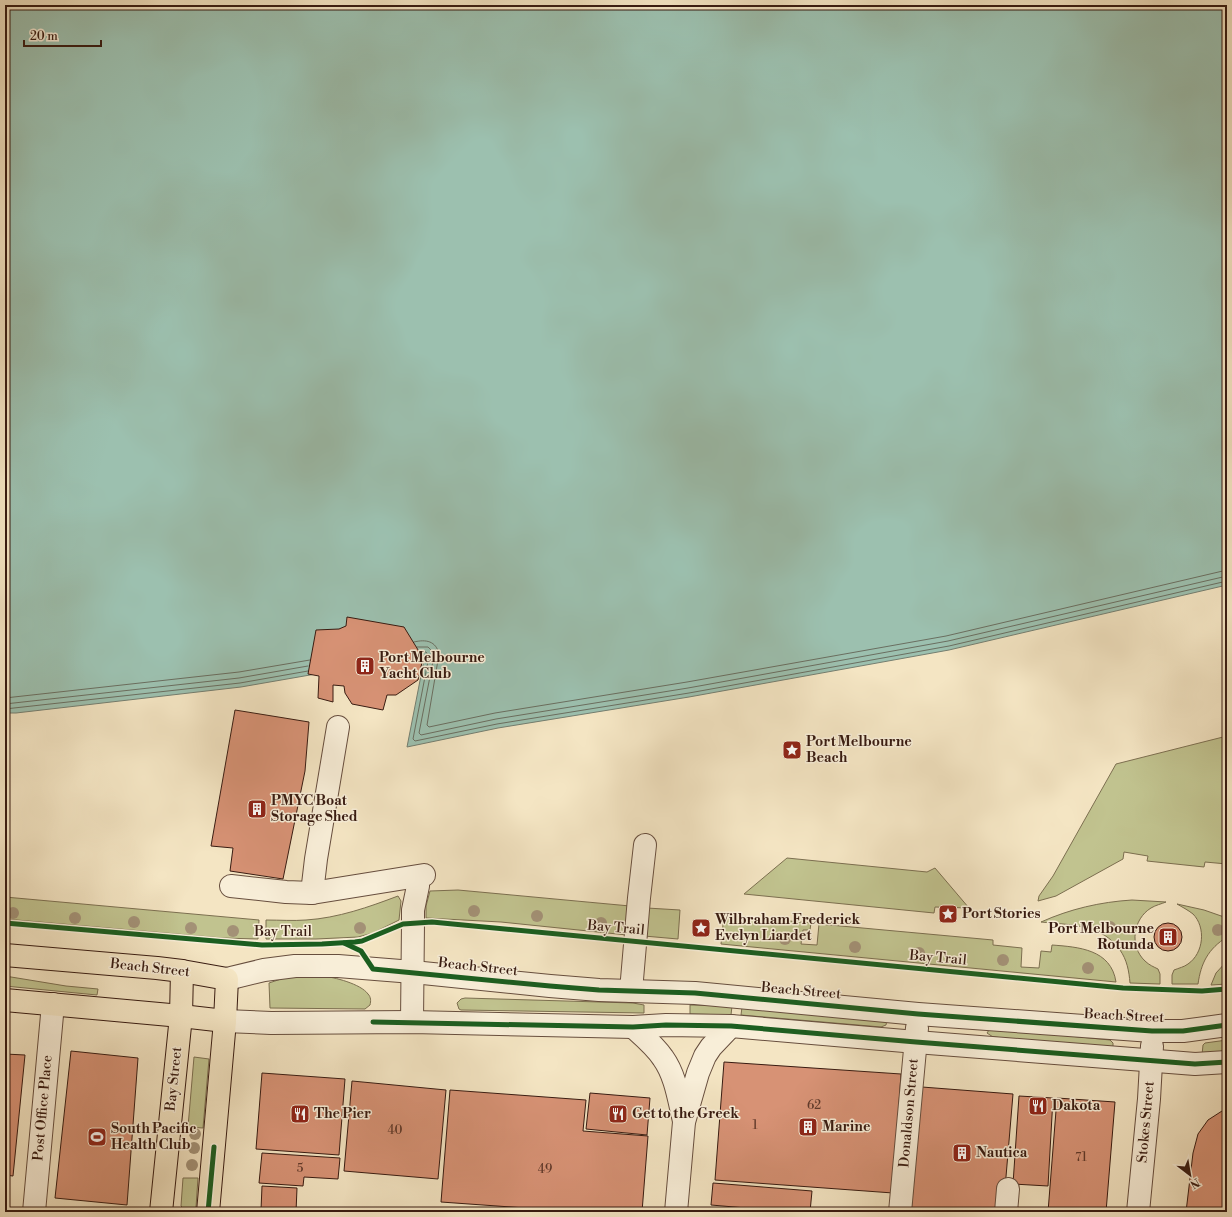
<svg xmlns="http://www.w3.org/2000/svg" width="1232" height="1217" font-family="'Libre Bodoni',serif">
<rect width="100%" height="100%" fill="#f4e5c3"/>
<filter id="stains"><feTurbulence type="fractalNoise" baseFrequency=".005" numOctaves="4"/><feColorMatrix values="0 0 0 0 .2 0 0 0 0 .09 0 0 0 0 .02 0 0 0 .5 -.17"/></filter>
<radialGradient id="worn" r=".72"><stop offset=".6" stop-color="#630" stop-opacity="0"/><stop offset="1" stop-color="#630" stop-opacity=".3"/></radialGradient>
<g fill="#c1c38f" stroke="#7c6f50">
<polygon points="1227,736 1227,864 1205,862 1204,867 1147,861 1148,856 1124,852 1123,859 1056,896 1038,901 1039,896 1053,876 1116,764"/>
<polygon points="787,858 927,872 935,868 969,908 935,907 934,913 744,894"/>
<polygon points="458,890 630,906 627,935 501,922 426,918 426,906 430,891"/>
<path d="M398 896 401 901 399 920 373 933 358 937 316 939H266V920C280 920 293 921 306 920 338 918 369 907 398 896Z"/>
<polygon points="5,897 259,920 258,939 222,938 5,919"/>
<path d="M1132 900 1166 902C1161 904 1156 905 1151 908 1133 919 1129 946 1145 961 1149 965 1154 967 1158 969L1160 974V984L1130 983C1129 971 1127 960 1120 950 1102 924 1070 925 1041 922 1070 909 1100 902 1132 900Z"/>
<path d="M1177 904 1204 910 1227 918V937C1208 949 1201 963 1198 984H1172V975L1174 970C1179 968 1184 967 1188 964 1204 953 1206 927 1193 914 1188 910 1182 907 1177 904Z"/>
<polygon points="647,908 680,910 678,939 644,936"/>
<path d="M724 915 811 923 810 930H803L801 944 817 945 819 924 993 940V945L1022 948 1021 967 1039 968 1041 951 1051 952 1052 945C1078 947 1111 949 1116 982L721 944Z"/>
<polygon points="1227,961 1227,984 1211,985 1216,973"/>
<polygon points="5,976 66,986 98,989 97,995 5,986"/>
<path d="M290 976C301 976 312 975 322 976 334 977 361 984 368 994 371 997 371 1001 370 1005L365 1009 270 1008 269 983Z"/>
<polygon points="465,998 633,1003 644,1005 644,1013 461,1010 459,1009 457,1003 461,999"/>
<polygon points="690,1005 732,1006 731,1015 690,1014"/>
<polygon points="742,1007 887,1020 886,1025 881,1027 741,1015"/>
<polygon points="998,1029 1110,1040 1113,1043 1113,1046 1112,1048 993,1037 987,1033 989,1030"/>
<polygon points="1227,1040 1227,1054 1202,1055 1203,1045 1205,1043"/>
<polygon points="194,1057 209,1059 203,1128 188,1127"/>
<polygon points="183,1178 198,1178 196,1207 191,1211 187,1212 181,1206"/>
</g>
<polygon fill="#9cc0af" stroke="#747e70" points="5,5 1227,5 1227,585 949,650 689,697 498,728 407,747 425,655 241,687 16,713 5,713"/>
<g fill="none" stroke-linecap="round" stroke-linejoin="round">
<g stroke="#6a6e60" stroke-width="1">
<path d="M414 642C426 639 436 641 439 654L427 725 429 727 495 713 687 682 946 636 1227 570"/>
<polyline points="417,647 428,647 432,651 434,656 419,733 421,735 496,719 688,688 948,641 1227,576"/>
<polyline points="420,652 426,652 429,656 413,739 415,741 497,724 689,693 949,646 1227,581"/>
<polyline points="5,698 239,672 310,660"/>
<polyline points="5,704 239,678 308,666"/>
<polyline points="5,709 240,683 308,671"/>
</g>
</g>
<g fill="#d79275" stroke="#381b11">
<polygon points="347,617 404,627 423,658 418,680 396,695 387,695 383,710 352,704 345,693 344,686 333,685 333,702 318,698 319,676 308,674 316,630 339,629 346,626"/>
<polygon points="235,710 309,722 305,771 283,879 230,871 233,848 211,846"/>
<circle cx="1168" cy="937" r="14"/>
<polygon points="71,1051 138,1058 127,1205 55,1198"/>
<polygon points="5,1054 25,1055 13,1176 5,1175"/>
<polygon points="724,1062 901,1074 893,1193 715,1180"/>
<polygon points="262,1073 345,1079 339,1155 256,1149"/>
<polygon points="352,1081 446,1090 438,1179 344,1171"/>
<polygon points="922,1087 1013,1094 1003,1212 911,1212"/>
<polygon points="450,1090 586,1100 583,1131 648,1136 642,1212 581,1212 441,1202"/>
<polygon points="590,1093 650,1098 647,1135 586,1129"/>
<polygon points="1019,1096 1053,1098 1048,1186 1013,1184"/>
<polygon points="1057,1098 1115,1102 1106,1212 1048,1212"/>
<polygon points="1227,1110 1227,1212 1186,1212 1193,1153 1198,1134 1208,1120 1222,1111"/>
<polygon points="262,1153 340,1158 338,1179 304,1177 303,1186 259,1183"/>
<polygon points="713,1183 812,1191 810,1212 793,1212 711,1205"/>
<polygon points="262,1186 297,1188 296,1212 261,1210"/>
</g>
<g fill="none" stroke-linecap="round" stroke-linejoin="round">
<g stroke="#674e3e" stroke-width="24">
<g id="minor">
<polyline points="231,886 286,892 312,893 424,875"/>
<polyline points="312,893 316,859 338,727"/>
<polyline points="227,979 264,970 295,966 338,966 413,972 550,986 599,990 695,993 918,1014 1152,1031 1183,1031 1227,1025"/>
<polyline points="631,991 639,898 645,845"/>
<polyline points="225,1021 271,1023 412,1022 633,1027 666,1025 731,1026 916,1042 1195,1064 1227,1062"/>
<polyline points="412,1022 413,923 413,910 418,886"/>
<path d="M633 1027C643 1036 655 1046 663 1058 676 1076 679 1101 684 1121"/>
<polyline points="34,1212 53,1004"/>
<polyline points="676,1212 684,1122 698,1073 705,1056 711,1047 731,1026"/>
<polyline points="900,1212 917,1028"/>
<polyline points="1006,1212 1008,1189"/>
<polyline points="1138,1212 1149,1099 1152,1046"/>
</g>
</g>
<g stroke="#381b11" stroke-width="24">
<g id="major">
<polyline points="5,955 157,968 182,971 227,979 225,1021 208,1212"/>
<polyline points="5,1000 181,1016 225,1021"/>
<polyline points="161,1212 181,1016 182,971"/>
</g>
</g>
<use href="#minor" stroke="#f8eed8" stroke-width="22"/>
<use href="#major" stroke="#f4e5c3" stroke-width="22"/>
<g stroke="#f8eed8" stroke-width="8">
<g id="cycleway">
<polyline points="5,923 262,945 322,944 355,942 362,941 403,924 432,922 1123,988 1202,991 1227,989"/>
<polyline points="344,943 361,951 373,969 550,986 599,990 695,993 918,1014 1152,1031 1183,1031 1227,1025"/>
<polyline points="373,1022 633,1027 666,1025 731,1026 916,1042 1195,1064 1227,1062"/>
<polyline points="208,1212 214,1147"/>
</g>
</g>
<use href="#cycleway" stroke="#1b5e20" stroke-width="5"/>
</g>
<g fill="#a39176">
<circle cx="474" cy="911" r="6"/>
<circle cx="13" cy="913" r="6"/>
<circle cx="537" cy="916" r="6"/>
<circle cx="75" cy="918" r="6"/>
<circle cx="134" cy="922" r="6"/>
<circle cx="601" cy="923" r="6"/>
<circle cx="1110" cy="927" r="6"/>
<circle cx="191" cy="928" r="6"/>
<circle cx="360" cy="928" r="6"/>
<circle cx="1218" cy="930" r="6"/>
<circle cx="233" cy="931" r="6"/>
<circle cx="306" cy="933" r="6"/>
<circle cx="785" cy="939" r="6"/>
<circle cx="855" cy="947" r="6"/>
<circle cx="919" cy="953" r="6"/>
<circle cx="1003" cy="960" r="6"/>
<circle cx="1088" cy="968" r="6"/>
<circle cx="195" cy="1134" r="6"/>
<circle cx="194" cy="1148" r="6"/>
<circle cx="192" cy="1165" r="6"/>
</g>
<defs>
<g id="building-square" transform="scale(1)"><rect x="-9" y="-9" width="18" height="18" rx="4" fill="#8f2418" stroke="#f8eed8"/><path d="M-4-6H4V6H1V3H-1V6H-4ZM-2.5-4.3h1.7v1.8h-1.7ZM.8-4.3h1.7v1.8H.8ZM-2.5-1h1.7V.8h-1.7ZM.8-1h1.7V.8H.8Z" fill="#fff"/></g>
<g id="sight-square" transform="scale(1)"><rect x="-9" y="-9" width="18" height="18" rx="4" fill="#8f2418" stroke="#f8eed8"/><path d="M0-6L1.8-2.2L6-1.7L2.9 1.2L3.7 5.4L0 3.3L-3.7 5.4L-2.9 1.2L-6-1.7L-1.8-2.2Z" fill="#fff"/></g>
<g id="restaurant-square" transform="scale(1)"><rect x="-9" y="-9" width="18" height="18" rx="4" fill="#8f2418" stroke="#f8eed8"/><path d="M-5-6h1v4h1v-4h1v4h1v-4h1v5L-1.5 .5V6h-2V.5L-5-1ZM5-6V6H3V1.5H1.5Q1.5-4 5-6Z" fill="#fff"/></g>
<g id="stadium-square" transform="scale(1)"><rect x="-9" y="-9" width="18" height="18" rx="4" fill="#8f2418" stroke="#f8eed8"/><path d="M0-5a6.5 5 0 1 0 0 10a6.5 5 0 1 0 0-10ZM-3.5-1.8h7v3.6h-7Z" fill="#fff"/></g>
</defs>
<g fill-rule="evenodd">
<use href="#building-square" x="365" y="666"/>
<use href="#sight-square" x="792" y="750"/>
<use href="#building-square" x="257" y="809"/>
<use href="#sight-square" x="948" y="914"/>
<use href="#sight-square" x="701" y="928"/>
<use href="#building-square" x="1168" y="937"/>
<use href="#restaurant-square" x="1038" y="1106"/>
<use href="#restaurant-square" x="300" y="1114"/>
<use href="#restaurant-square" x="618" y="1114"/>
<use href="#building-square" x="808" y="1127"/>
<use href="#stadium-square" x="97" y="1137"/>
<use href="#building-square" x="962" y="1153"/>
</g>
<g text-anchor="middle" dominant-baseline="central" stroke-width="3" stroke-linejoin="round" paint-order="stroke">
<g font-size="12" fill="#60392a">
<text x="814" y="1105">62</text>
<text x="755" y="1125">1</text>
<text x="395" y="1130">40</text>
<text x="1081" y="1157">71</text>
<text x="300" y="1168">5</text>
<text x="545" y="1169">49</text>
</g>
<g font-size="14" font-weight="bold" fill="#381b11" stroke="#f8eed8" text-anchor="start">
<text x="379" y="658">Port Melbourne<tspan x="379" dy="16">Yacht Club</tspan></text>
<text x="806" y="742">Port Melbourne<tspan x="806" dy="16">Beach</tspan></text>
<text x="271" y="801">PMYC Boat<tspan x="271" dy="16">Storage Shed</tspan></text>
<text x="962" y="914">Port Stories</text>
<text x="715" y="920">Wilbraham Frederick<tspan x="715" dy="16">Evelyn Liardet</tspan></text>
<text x="1154" y="929" text-anchor="end">Port Melbourne<tspan x="1154" dy="16">Rotunda</tspan></text>
<text x="1052" y="1106">Dakota</text>
<text x="314" y="1114">The Pier</text>
<text x="632" y="1114">Get to the Greek</text>
<text x="822" y="1127">Marine</text>
<text x="111" y="1129">South Pacific<tspan x="111" dy="16">Health Club</tspan></text>
<text x="976" y="1153">Nautica</text>
</g>
<g font-size="14" fill="#381b11" stroke="#f8eed8">
<text transform="translate(616 928) rotate(5)">Bay Trail</text>
<text x="283" y="932">Bay Trail</text>
<text transform="translate(938 958) rotate(5)">Bay Trail</text>
<text transform="translate(478 967) rotate(6)">Beach Street</text>
<text transform="translate(150 968) rotate(6)">Beach Street</text>
<text transform="translate(801 991) rotate(5)">Beach Street</text>
<text transform="translate(1124 1016) rotate(3)">Beach Street</text>
<text transform="translate(174 1079) rotate(-84)">Bay Street</text>
<text transform="translate(43 1108) rotate(-85)">Post Office Place</text>
<text transform="translate(909 1113) rotate(-85)">Donaldson Street</text>
<text transform="translate(1146 1122) rotate(-85)">Stokes Street</text>
</g>
</g>
<rect width="1232" height="1217" fill="none" stroke="#f4e5c3" stroke-width="20"/>
<rect x="6" y="6" width="1220" height="1205" fill="none" stroke="#381b11" stroke-width="2"/>
<rect x="10" y="10" width="1212" height="1197" fill="none" stroke="#381b11"/>
<g transform="translate(1190 1175) rotate(149)" stroke="#f8eed8" stroke-width="3" paint-order="stroke">
<path d="M0-3L7 15L0 10L-7 15Z" fill="#381b11"/>
<text y="-6" font-size="11" font-weight="bold" text-anchor="middle" fill="#381b11">N</text>
</g>
<path d="M24 40v6h77v-6" fill="none" stroke="#381b11" stroke-width="2"/>
<text x="30" y="40" font-size="12" fill="#381b11" stroke="#f8eed8" stroke-width="3" paint-order="stroke">20 m</text>
<rect width="100%" height="100%" filter="url(#stains)"/>
<rect width="100%" height="100%" fill="url(#worn)"/>
</svg>
